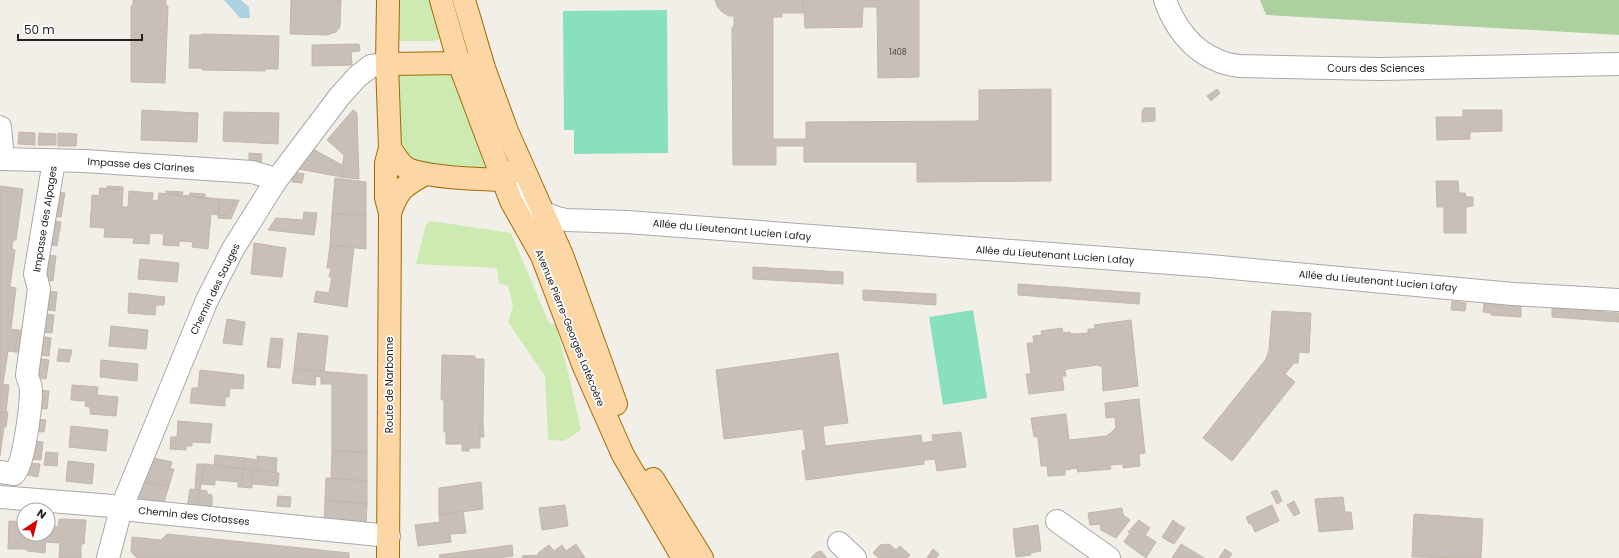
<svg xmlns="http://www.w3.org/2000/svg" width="1619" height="558" font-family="Poppins,sans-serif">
<rect width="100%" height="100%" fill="#f2efe9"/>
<g fill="#cdebb0">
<polygon points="391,0 432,0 443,38 433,41 391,41"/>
<polygon points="400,72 453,73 487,165 484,168 408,161 401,155 398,76"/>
<polygon points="431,221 511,233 549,323 556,325 570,380 581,430 564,441 548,440 545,376 508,322 513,307 508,285 499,284 497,268 416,264 426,224"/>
</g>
<polygon fill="#add19e" points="1260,0 1619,0 1619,35 1266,15"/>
<g fill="#88e0be">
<polygon points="667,10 668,153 574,154 574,130 564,130 563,11"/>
<polygon points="973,310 987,398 943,405 929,317"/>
</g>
<polygon fill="#aad3df" points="224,0 241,0 249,7 250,18 240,18"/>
<g fill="#c7bfb8" stroke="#c4b6ab">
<polygon points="133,0 166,0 166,6 168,6 165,83 131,82 131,6 133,6"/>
<polygon points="291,0 341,0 340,27 336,32 327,35 290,34"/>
<polygon points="715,0 803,0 803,13 782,13 782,17 773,17 773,139 806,139 806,122 979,121 979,90 1051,89 1051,181 917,182 917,162 804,162 804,146 776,146 776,165 733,165 732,27 734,27 734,16 729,16 722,12 717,6"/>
<polygon points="803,0 919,0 919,77 878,78 877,7 863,7 862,27 805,28"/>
<polygon points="202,34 279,36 278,69 265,69 265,71 202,70 202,68 189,68 190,35 202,35"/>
<polygon points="359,44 360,51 351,52 352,65 312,66 312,45"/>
<polygon points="1217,89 1220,93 1211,101 1207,96"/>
<polygon points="1144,108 1155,108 1155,121 1142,122 1142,111"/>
<polygon points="142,110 198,113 197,142 141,140"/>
<polygon points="353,110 356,112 357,115 359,179 341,177 344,155 327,140"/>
<polygon points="1463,110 1502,110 1502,131 1470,132 1470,139 1437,140 1436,117 1463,117"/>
<polygon points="224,112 279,113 278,144 223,141"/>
<polygon points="19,132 35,133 35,145 18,144"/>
<polygon points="39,133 56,134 56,145 38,145"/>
<polygon points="58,133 77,134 76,146 58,146"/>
<polygon points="311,148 344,166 341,177 299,169"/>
<polygon points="249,153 262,154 261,164 249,162"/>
<polygon points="293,172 304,174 302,183 292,182"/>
<polygon points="335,178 366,182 366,215 332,214"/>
<polygon points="1436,181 1458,181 1459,193 1465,193 1466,197 1473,197 1473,206 1466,207 1466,233 1444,233 1444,207 1437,207"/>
<polygon points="0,186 23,189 16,240 13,240 12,249 15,250 10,287 16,288 11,329 18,330 15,352 8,351 3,384 0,384"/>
<polygon points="107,186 123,187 123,190 107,189"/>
<polygon points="100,188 123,190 122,207 128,207 129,191 153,193 152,200 158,201 159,193 220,199 218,215 211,214 208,249 192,247 193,242 179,241 179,246 163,245 164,234 150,233 149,244 133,243 134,238 104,237 105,228 90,227 92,195 99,196"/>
<polygon points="52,191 65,193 61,217 49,216"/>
<polygon points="166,191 183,192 182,195 166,194"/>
<polygon points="190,193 205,194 205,198 189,196"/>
<polygon points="220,199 235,200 228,216 218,215"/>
<polygon points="235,200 239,200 231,219 218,218 218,215 228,216"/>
<polygon points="304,212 317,213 314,235 268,230 276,218 303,220"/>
<polygon points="332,214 366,215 366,249 330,245"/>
<polygon points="48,220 61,222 57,246 45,244"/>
<polygon points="254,243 286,248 282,277 251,274"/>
<polygon points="330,245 354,247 347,307 314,302 316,291 329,293 332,277 329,277 331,268 327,268"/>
<polygon points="44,255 56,256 53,281 40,279"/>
<polygon points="140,259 179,263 177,282 138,279"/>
<polygon points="753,267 843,272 843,284 753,279"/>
<polygon points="1018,284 1140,293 1139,304 1018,295"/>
<polygon points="863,290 936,294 936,305 863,300"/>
<polygon points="44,291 57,292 55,311 42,309"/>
<polygon points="129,293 165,297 164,305 156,305 155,315 128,313"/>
<polygon points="1452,301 1466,303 1465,311 1451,310"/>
<polygon points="1484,303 1521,306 1521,317 1491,315 1491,313 1483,312"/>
<polygon points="1552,308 1619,313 1619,322 1552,317"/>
<polygon points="1272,311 1311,313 1309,353 1299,352 1298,363 1294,363 1285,374 1295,382 1232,461 1203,438 1266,359 1269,350"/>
<polygon points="42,314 54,315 52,333 39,332"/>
<polygon points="227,319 245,322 242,345 223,343"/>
<polygon points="1131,320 1138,386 1103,391 1102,367 1098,365 1067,369 1065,371 1066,376 1062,376 1064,390 1029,394 1026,374 1031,374 1027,343 1034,343 1033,336 1042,335 1041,331 1062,328 1063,333 1070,332 1071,334 1088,333 1088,329 1095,329 1094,325"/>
<polygon points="111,326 148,330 146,349 109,346"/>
<polygon points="18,330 23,331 20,352 15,352"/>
<polygon points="298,333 328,336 324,373 294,369"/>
<polygon points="39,336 51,338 49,356 36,355"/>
<polygon points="271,338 283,339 280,368 267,367"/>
<polygon points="59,349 72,350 69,362 57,361"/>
<polygon points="838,353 848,423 823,426 825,446 921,435 922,443 933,441 932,435 961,432 966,467 937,471 935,459 924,460 924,464 806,480 802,451 806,450 803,429 724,439 716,370"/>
<polygon points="442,355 475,356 475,359 484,359 483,423 480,423 480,448 469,448 469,451 462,451 462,444 446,444 446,432 444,432 444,401 441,399"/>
<polygon points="36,358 49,360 46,379 33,377"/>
<polygon points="101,360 138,364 137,381 100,377"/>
<polygon points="294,369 367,375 367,452 332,451 332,384 321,384 321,377 316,376 315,385 292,383"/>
<polygon points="200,370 244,375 243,389 230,388 229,397 225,397 225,406 190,403 192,388 198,388"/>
<polygon points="0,384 9,385 6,412 2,412 1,419 7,420 6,427 4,427 0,456"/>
<polygon points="72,385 98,387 97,395 118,397 116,416 90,414 90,407 85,406 86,401 71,400"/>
<polygon points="38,390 49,391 47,409 36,408"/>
<polygon points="1139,399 1145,453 1139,454 1140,466 1123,468 1123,464 1110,465 1111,469 1078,472 1077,468 1065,470 1065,475 1048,476 1047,466 1041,466 1038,437 1034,437 1031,418 1066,414 1069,440 1107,436 1116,428 1115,417 1106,418 1105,403"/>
<polygon points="2,412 8,412 7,420 1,419"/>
<polygon points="35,419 46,420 44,432 33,431"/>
<polygon points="178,421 212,424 210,443 192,442 192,446 186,446 186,450 170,449 171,437 177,437"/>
<polygon points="480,423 483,423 484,437 480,437"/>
<polygon points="71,426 108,430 106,451 69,447"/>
<polygon points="32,441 43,442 41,460 29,459"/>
<polygon points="332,451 367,452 367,481 331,478"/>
<polygon points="46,452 58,453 57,466 44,465"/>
<polygon points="215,455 245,458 244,469 214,466"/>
<polygon points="257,456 277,458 276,473 258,471"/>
<polygon points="154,458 172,462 170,469 174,469 169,486 141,482"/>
<polygon points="245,458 257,460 258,471 244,469"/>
<polygon points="68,461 94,464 92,484 66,481"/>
<polygon points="29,463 40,464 38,477 27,475"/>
<polygon points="197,464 205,464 200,490 195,489"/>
<polygon points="205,464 243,469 241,487 238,487 238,482 215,480 215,485 201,484"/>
<polygon points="243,469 253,470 252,488 241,487"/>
<polygon points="253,470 279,473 278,486 252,484"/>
<polygon points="326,478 367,481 367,504 325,500"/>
<polygon points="141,482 169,486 163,505 134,500"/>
<polygon points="481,482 483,509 439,515 439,488"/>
<polygon points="190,489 200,490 197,509 187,508"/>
<polygon points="200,490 207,491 207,494 212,495 212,510 197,509"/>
<polygon points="1277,490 1282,501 1277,504 1271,492"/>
<polygon points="278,496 291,497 290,507 277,506"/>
<polygon points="1343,497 1345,512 1351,512 1353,529 1319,532 1315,499"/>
<polygon points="325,500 367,504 366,527 324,523"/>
<polygon points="1294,501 1300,513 1294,516 1287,505"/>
<polygon points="565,505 568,526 542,530 539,508"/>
<polygon points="1272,505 1279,521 1255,532 1251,523 1249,524 1246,517"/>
<polygon points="1122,508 1123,515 1130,520 1116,538 1101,530 1100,524 1090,525 1088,513"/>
<polygon points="463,511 466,533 450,534 451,542 418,546 415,525 440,522 439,515"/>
<polygon points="1414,514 1483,519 1481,558 1412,557"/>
<polygon points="59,519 86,520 84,544 81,544 81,558 59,558 60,543 45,542 48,527 58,527"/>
<polygon points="1139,520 1150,528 1145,535 1156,542 1146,558 1124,542 1130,533 1128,532"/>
<polygon points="1173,520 1178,524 1168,541 1162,537"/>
<polygon points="9,521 24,522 24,534 46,534 45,553 28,551 25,549 8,549"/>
<polygon points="1178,524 1185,528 1174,544 1168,541"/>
<polygon points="1038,525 1041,551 1030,553 1031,555 1016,557 1013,529"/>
<polygon points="167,534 349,553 349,558 137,558 131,552 132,537 161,540"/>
<polygon points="576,544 585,558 523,558 522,556 539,555 538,553 549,545 554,551 562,545 566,551"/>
<polygon points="889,544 896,550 900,546 910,555 907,558 879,558 873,553 880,545"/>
<polygon points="1181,544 1204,558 1172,558"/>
<polygon points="512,545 513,556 498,558 440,558 439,555"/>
<polygon points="933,549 939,554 936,558 927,558"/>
<polygon points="1225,549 1232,554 1229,558 1219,558"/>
<polygon points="821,551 827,558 811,558 817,552"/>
</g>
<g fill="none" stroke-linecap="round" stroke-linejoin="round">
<g stroke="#a9a9a9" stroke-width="24">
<g id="minor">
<path d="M1165 0C1174 26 1192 51 1219 61 1225 64 1233 65 1240 66L1379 69 1619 64"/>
<polyline points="0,127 3,159"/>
<polyline points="0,159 84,161 252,172 266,176 275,182"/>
<polyline points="503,180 542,212 557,218 566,220 627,222 1210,266 1513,294 1619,300"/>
<path d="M0 472 14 474C24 467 31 404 31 390 31 385 28 380 27 375L39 289 35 274 54 161"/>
<polyline points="0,497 112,506 121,509 389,536"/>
<polyline points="1057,521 1109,558"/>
<polyline points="839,543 855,558"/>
<polyline points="108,558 121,509 207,300 233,249 275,182 339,97 357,77 371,66 387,64"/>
</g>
</g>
<g stroke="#a06b00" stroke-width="24">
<g id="major">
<polyline points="388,0 387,64 390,148 386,163 386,198 390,213 388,558"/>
<polyline points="441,0 459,63 511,201 542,256 584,367 623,455 683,558"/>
<polyline points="464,0 484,68 507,131 562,255 616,404"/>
<polyline points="387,64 459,63 474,65"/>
<path d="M390 148C395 155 400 165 408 169 429 178 479 179 503 180L513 171"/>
<path d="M390 213C399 188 403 187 425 174"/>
<polyline points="653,479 702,558"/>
</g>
</g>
<use href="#minor" stroke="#fff" stroke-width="22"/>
<use href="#major" stroke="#fcd6a4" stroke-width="22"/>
</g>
<g text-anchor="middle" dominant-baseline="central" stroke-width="3.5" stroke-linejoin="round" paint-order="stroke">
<g font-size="8" fill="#4b4948">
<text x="898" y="52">1408</text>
</g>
<g font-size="10" fill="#222" stroke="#fff">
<text x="1376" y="68">Cours des Sciences</text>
<text transform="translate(141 165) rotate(4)">Impasse des Clarines</text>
<text transform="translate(45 219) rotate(-81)">Impasse des Alpages</text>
<text transform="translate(732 230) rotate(5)">Allée du Lieutenant Lucien Lafay</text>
<text transform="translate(1055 255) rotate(4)">Allée du Lieutenant Lucien Lafay</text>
<text transform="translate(1378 281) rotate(5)">Allée du Lieutenant Lucien Lafay</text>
<text transform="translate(215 289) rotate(-64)">Chemin des Sauges</text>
<text transform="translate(570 328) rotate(68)">Avenue Pierre-Georges Latécoère</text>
<text transform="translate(389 385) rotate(-90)">Route de Narbonne</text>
<text transform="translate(194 516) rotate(6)">Chemin des Clotasses</text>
</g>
</g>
<g transform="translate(36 522) rotate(35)"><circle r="19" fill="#ffffff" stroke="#a7a7a7"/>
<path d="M0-3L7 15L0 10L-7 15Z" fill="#d40000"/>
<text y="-6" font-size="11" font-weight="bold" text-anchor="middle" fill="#222222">N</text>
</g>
<path d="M18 34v6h124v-6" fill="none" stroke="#222222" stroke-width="2"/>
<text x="24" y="34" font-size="12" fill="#222222" stroke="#ffffff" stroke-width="3" paint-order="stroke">50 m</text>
</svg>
